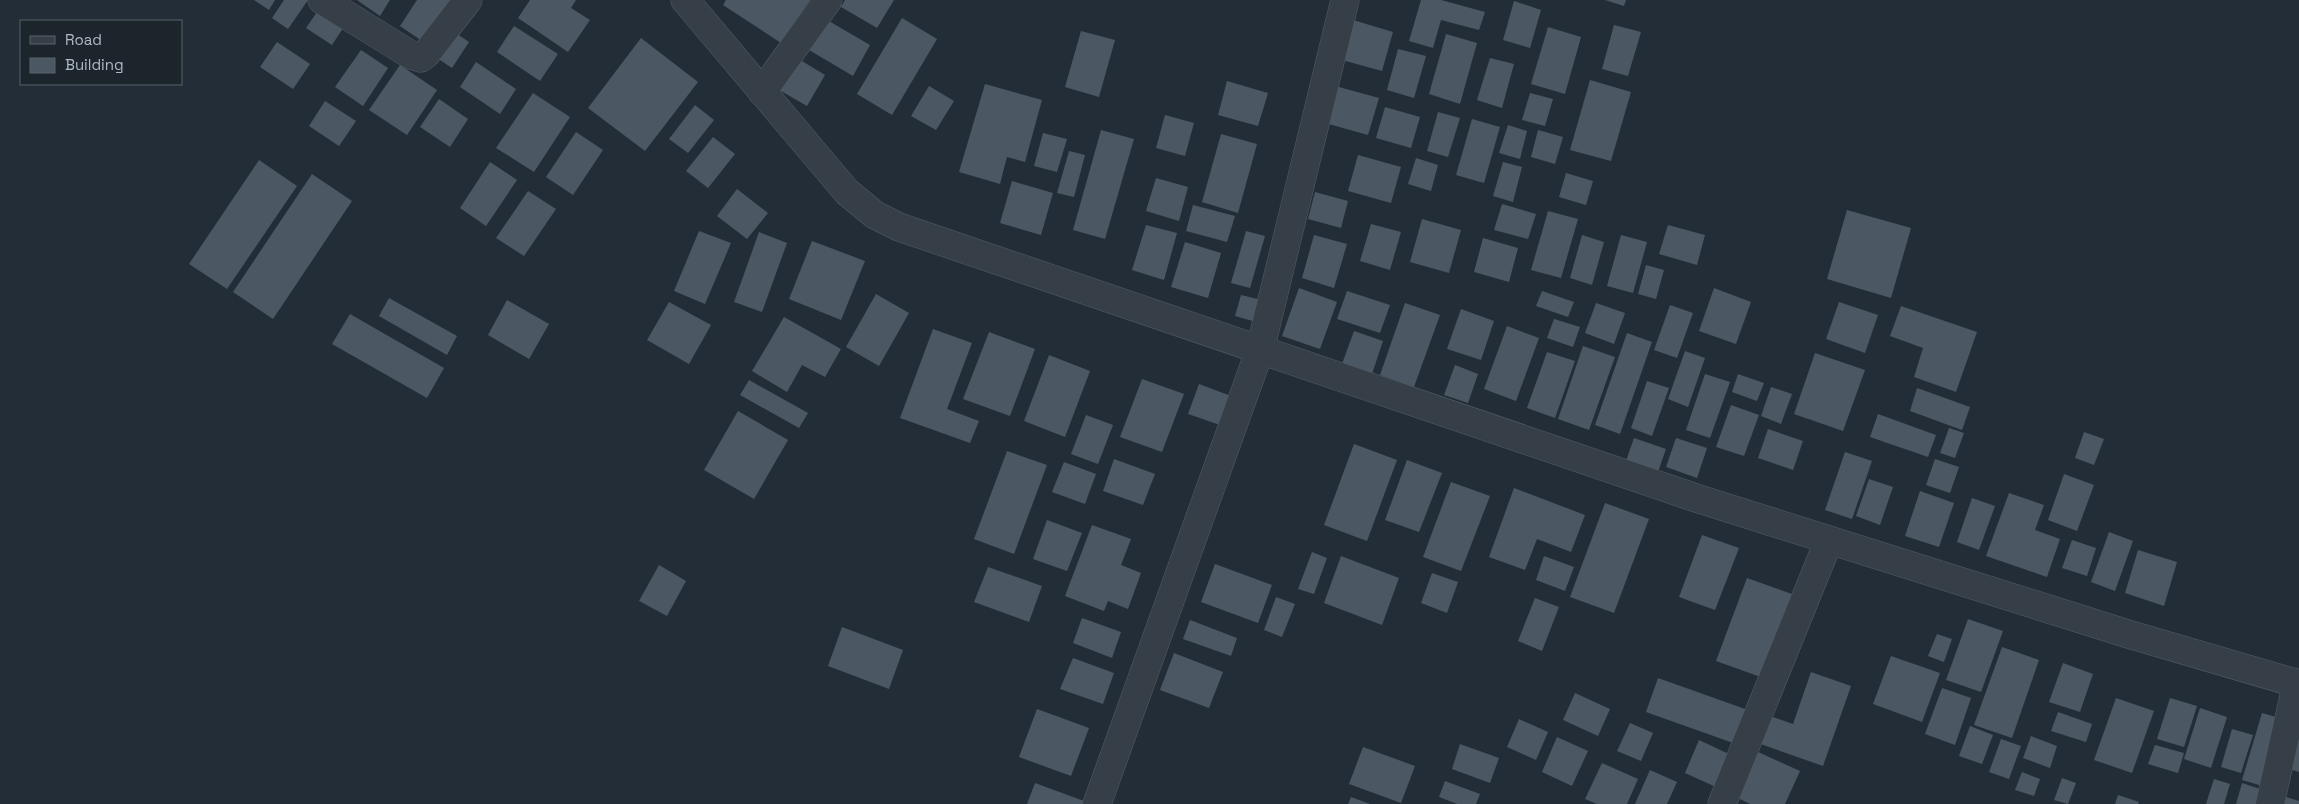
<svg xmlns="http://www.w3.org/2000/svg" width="2299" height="804" font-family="'Space Grotesk',sans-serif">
<rect width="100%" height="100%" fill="#232d37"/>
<g fill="#4b5863">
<polygon points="254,0 275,0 269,10"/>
<polygon points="284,0 308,0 288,29 272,18"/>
<polygon points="357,0 390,0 380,16"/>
<polygon points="417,0 450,0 422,41 400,26"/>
<polygon points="530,0 576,0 571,8 590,20 568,52 518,18"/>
<polygon points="726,0 810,0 781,43 723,5"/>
<polygon points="845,0 894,0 877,28 841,7"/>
<polygon points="1421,0 1441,0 1485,12 1479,30 1441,20 1433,48 1409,41"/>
<polygon points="1605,0 1626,0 1624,6"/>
<polygon points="1514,1 1541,10 1530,48 1503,40"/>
<polygon points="322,5 347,22 332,45 306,28"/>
<polygon points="822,17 870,45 853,76 804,47"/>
<polygon points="1343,17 1393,32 1382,71 1331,57"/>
<polygon points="902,18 937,39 892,115 857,94"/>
<polygon points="1614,25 1641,32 1628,76 1602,69"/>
<polygon points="514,26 558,54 540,81 497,52"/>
<polygon points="1548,27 1581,37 1565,94 1531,84"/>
<polygon points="451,30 469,42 452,68 434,56"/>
<polygon points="1081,31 1115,40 1099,97 1065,87"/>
<polygon points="1446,34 1477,43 1460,104 1429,94"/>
<polygon points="641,38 698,82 645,151 588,108"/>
<polygon points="277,42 310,64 293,89 260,67"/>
<polygon points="1398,49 1426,56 1414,98 1387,90"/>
<polygon points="361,50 388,68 363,106 335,87"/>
<polygon points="792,55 825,75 807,106 774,87"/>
<polygon points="1490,58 1514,64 1502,108 1477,100"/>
<polygon points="476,62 516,89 500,114 460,87"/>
<polygon points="400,65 437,90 407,135 369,110"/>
<polygon points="1590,80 1631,92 1611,161 1570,150"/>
<polygon points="1227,81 1268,93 1258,126 1218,115"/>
<polygon points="985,84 1042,100 1025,162 1007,157 1000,184 959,172"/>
<polygon points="1328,84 1379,98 1368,135 1318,121"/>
<polygon points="929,86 954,101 936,130 911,116"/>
<polygon points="533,93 570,117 534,172 496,148"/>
<polygon points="1530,93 1553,99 1545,126 1522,120"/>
<polygon points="439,99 468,119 450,147 420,127"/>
<polygon points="325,101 356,121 339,146 309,126"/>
<polygon points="695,105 714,120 688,153 669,139"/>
<polygon points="1385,107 1420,117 1411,148 1376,138"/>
<polygon points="1438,112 1460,118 1448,157 1427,151"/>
<polygon points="1165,115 1194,123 1185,156 1156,148"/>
<polygon points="1472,119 1500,127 1484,183 1456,175"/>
<polygon points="1508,125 1527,131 1520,159 1499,153"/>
<polygon points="1101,130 1134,139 1105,239 1073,230"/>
<polygon points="1538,130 1563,137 1555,164 1531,157"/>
<polygon points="576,132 603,150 573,195 546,177"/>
<polygon points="1043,133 1067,139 1057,172 1034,166"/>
<polygon points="1221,134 1257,144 1238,213 1202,202"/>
<polygon points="713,137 735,154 708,188 686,171"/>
<polygon points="1069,151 1085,155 1074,197 1057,193"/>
<polygon points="1358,155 1401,167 1391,203 1348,191"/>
<polygon points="1416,158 1438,165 1431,191 1408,184"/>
<polygon points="259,160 297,186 227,289 189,264"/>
<polygon points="490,162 517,180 486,226 460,208"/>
<polygon points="1503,162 1522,167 1513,202 1493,196"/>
<polygon points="1566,173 1593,181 1586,205 1559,197"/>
<polygon points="312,174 352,201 273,319 233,292"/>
<polygon points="1156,178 1188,187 1179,221 1146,211"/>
<polygon points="1012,181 1053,193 1041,235 1000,223"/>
<polygon points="737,189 768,213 747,239 717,216"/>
<polygon points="528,191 556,209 524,256 496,238"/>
<polygon points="1315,192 1348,201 1341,228 1308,219"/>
<polygon points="1502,204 1536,214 1528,239 1494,230"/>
<polygon points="1193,205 1235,216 1227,242 1186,231"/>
<polygon points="1847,210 1911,228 1891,298 1827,279"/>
<polygon points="1548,211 1578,219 1561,278 1531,270"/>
<polygon points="1422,219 1461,230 1449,273 1410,262"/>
<polygon points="1371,224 1401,232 1390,270 1360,261"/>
<polygon points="1146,225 1177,233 1164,280 1132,270"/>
<polygon points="1668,225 1705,235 1697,265 1659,254"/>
<polygon points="699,231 731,243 705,304 674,291"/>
<polygon points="1246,231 1265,236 1250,288 1231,283"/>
<polygon points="759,232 787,243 762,312 734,302"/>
<polygon points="1314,235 1347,244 1334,288 1302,278"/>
<polygon points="1582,235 1604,242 1592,285 1570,278"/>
<polygon points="1621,235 1647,242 1633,293 1607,286"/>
<polygon points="1483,238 1518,248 1509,282 1474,272"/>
<polygon points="812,241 865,261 841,320 789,299"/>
<polygon points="1185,242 1221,253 1208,298 1171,287"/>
<polygon points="1646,265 1664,270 1656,299 1638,294"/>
<polygon points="1299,288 1337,302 1320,349 1282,336"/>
<polygon points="1714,288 1751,302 1736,344 1699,331"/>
<polygon points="1347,291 1390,305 1380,333 1337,319"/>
<polygon points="1542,291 1574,302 1568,317 1536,306"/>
<polygon points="876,294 909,313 879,366 846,347"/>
<polygon points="1241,295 1262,300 1256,322 1235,316"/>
<polygon points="389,298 457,336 447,355 379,316"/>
<polygon points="507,300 549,324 529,359 488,335"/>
<polygon points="669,302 711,325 689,364 647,340"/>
<polygon points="1839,302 1878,315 1865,353 1826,339"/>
<polygon points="1405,303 1440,315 1414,387 1380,375"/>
<polygon points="1596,303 1625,313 1614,344 1585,333"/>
<polygon points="1670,305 1693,313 1677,358 1654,350"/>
<polygon points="1901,306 1977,332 1956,392 1914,377 1923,348 1890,336"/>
<polygon points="1461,309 1494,321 1481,360 1447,349"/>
<polygon points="350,314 444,368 427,398 332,344"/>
<polygon points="784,317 841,349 825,377 802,365 787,392 752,371"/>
<polygon points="1554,319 1580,327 1573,347 1547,338"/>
<polygon points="1507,326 1539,338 1516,401 1484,389"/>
<polygon points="933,329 972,343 947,409 979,421 970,443 900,418"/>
<polygon points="1354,331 1383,341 1372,374 1342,364"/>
<polygon points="989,332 1035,349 1010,416 963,399"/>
<polygon points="1627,333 1652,342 1620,434 1595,425"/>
<polygon points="1583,346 1615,357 1589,430 1558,419"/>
<polygon points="1685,351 1705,358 1688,407 1668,399"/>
<polygon points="1547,352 1575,361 1555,418 1527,408"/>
<polygon points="1815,353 1865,370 1843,431 1794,414"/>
<polygon points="1049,355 1090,371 1065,437 1024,421"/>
<polygon points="1455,365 1478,374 1468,403 1444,395"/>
<polygon points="1705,374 1730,382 1710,438 1686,430"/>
<polygon points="1738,374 1764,383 1757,401 1732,392"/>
<polygon points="1142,379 1184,394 1162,452 1120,437"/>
<polygon points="749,380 808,413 799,428 740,395"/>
<polygon points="1647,381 1669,388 1652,436 1631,428"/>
<polygon points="1199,384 1231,396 1220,425 1188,414"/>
<polygon points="1771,387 1792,394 1781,424 1761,416"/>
<polygon points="1917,388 1970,407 1962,430 1910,411"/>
<polygon points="1731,405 1759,415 1744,456 1716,447"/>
<polygon points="738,411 788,440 754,499 704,470"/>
<polygon points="1878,414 1936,435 1928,457 1870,437"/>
<polygon points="1086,415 1113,425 1098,464 1071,454"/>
<polygon points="1949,428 1964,433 1955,458 1940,453"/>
<polygon points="1768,429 1803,441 1793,470 1758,458"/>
<polygon points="2084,432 2104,439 2094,465 2075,458"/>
<polygon points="1634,438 1666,449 1658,472 1626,461"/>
<polygon points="1676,438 1707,448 1697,478 1666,467"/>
<polygon points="1354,444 1397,460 1367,541 1324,525"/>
<polygon points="1007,451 1047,465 1014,554 974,539"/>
<polygon points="1845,452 1872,461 1852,519 1825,510"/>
<polygon points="1114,459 1155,474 1143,505 1103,491"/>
<polygon points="1935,459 1959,467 1950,493 1926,485"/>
<polygon points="1407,460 1442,473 1419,532 1385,520"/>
<polygon points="1064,462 1096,474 1085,504 1052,492"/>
<polygon points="2064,474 2094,485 2077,531 2048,520"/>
<polygon points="1869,479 1893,487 1880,525 1856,516"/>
<polygon points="1451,482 1490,496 1461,571 1423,557"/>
<polygon points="1514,488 1585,515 1571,552 1537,539 1525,570 1489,557"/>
<polygon points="1920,491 1954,503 1939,547 1905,536"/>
<polygon points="2009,493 2044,505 2035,530 2060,539 2047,577 1986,556"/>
<polygon points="1972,498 1995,506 1979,550 1957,542"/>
<polygon points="1605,503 1649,519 1614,613 1570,597"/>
<polygon points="1047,520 1082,533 1067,571 1033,559"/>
<polygon points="1092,525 1131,539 1121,565 1141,573 1128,609 1108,601 1104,611 1065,596"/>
<polygon points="2109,532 2133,541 2115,591 2091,582"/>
<polygon points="1702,535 1739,548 1715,610 1679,597"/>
<polygon points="2072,540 2096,548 2087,576 2062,568"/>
<polygon points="2138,550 2177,562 2164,606 2125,593"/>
<polygon points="1312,552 1327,558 1314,594 1298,589"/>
<polygon points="1341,556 1399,578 1382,625 1324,603"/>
<polygon points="1544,556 1574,567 1565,591 1536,580"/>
<polygon points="1215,564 1272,585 1258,623 1201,602"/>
<polygon points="659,565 686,581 667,616 639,601"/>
<polygon points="988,567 1042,586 1029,622 974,602"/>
<polygon points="1432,573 1458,582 1447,613 1421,603"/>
<polygon points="1747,578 1800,597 1769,680 1716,661"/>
<polygon points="1276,597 1295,604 1282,637 1264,630"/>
<polygon points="1535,598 1559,607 1542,651 1518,641"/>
<polygon points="1082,618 1121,632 1112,658 1073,643"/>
<polygon points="1968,619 2003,631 1981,692 1946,680"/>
<polygon points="1190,620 1237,638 1231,656 1183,639"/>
<polygon points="842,627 903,650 889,689 828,666"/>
<polygon points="1937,634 1952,639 1944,662 1928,656"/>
<polygon points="2002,647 2039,660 2012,738 1974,725"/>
<polygon points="1174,653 1223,672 1209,708 1160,690"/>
<polygon points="1891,656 1940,673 1922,722 1873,704"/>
<polygon points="1073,658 1114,673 1103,704 1060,689"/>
<polygon points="2063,663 2093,674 2080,712 2049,702"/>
<polygon points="1811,672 1851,686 1823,766 1752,741 1761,713 1793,724"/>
<polygon points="1658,678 1748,710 1736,744 1646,712"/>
<polygon points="1942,688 1971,698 1955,745 1925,734"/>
<polygon points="1575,693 1610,709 1598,736 1563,720"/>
<polygon points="2116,698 2154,711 2132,773 2094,760"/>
<polygon points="2170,698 2197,706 2184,747 2157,739"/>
<polygon points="2200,708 2227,717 2211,768 2184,759"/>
<polygon points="1037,709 1089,728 1071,776 1019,757"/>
<polygon points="2058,712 2092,724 2086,742 2051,731"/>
<polygon points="2262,713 2286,720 2266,787 2242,780"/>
<polygon points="1519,719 1548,732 1536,760 1507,747"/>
<polygon points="1630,723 1653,733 1641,761 1617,751"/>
<polygon points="1970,726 1993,735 1982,764 1959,756"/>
<polygon points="2299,727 2299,772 2286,768"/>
<polygon points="2232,729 2253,735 2241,773 2221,767"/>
<polygon points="2031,736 2057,746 2050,768 2023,758"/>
<polygon points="1557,737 1588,751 1572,786 1542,772"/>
<polygon points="2001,739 2021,746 2009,779 1989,772"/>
<polygon points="1699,740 1731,755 1716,787 1685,773"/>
<polygon points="1460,744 1499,758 1490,783 1452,769"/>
<polygon points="2155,745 2184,753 2178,773 2148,764"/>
<polygon points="1363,747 1415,766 1401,803 1349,784"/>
<polygon points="1758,752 1800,771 1785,804 1750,804 1738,798"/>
<polygon points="1602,763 1638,779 1627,804 1597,804 1585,799"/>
<polygon points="1650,770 1677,782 1667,804 1635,804"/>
<polygon points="2022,772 2040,779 2034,796 2015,790"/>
<polygon points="2062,778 2076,783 2068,804 2054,800"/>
<polygon points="2214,779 2230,784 2224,804 2206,804"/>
<polygon points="1445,781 1480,794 1476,804 1457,804 1439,797"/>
<polygon points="1035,783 1084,801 1083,804 1027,804"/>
<polygon points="2242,783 2266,791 2262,804 2236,804"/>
<polygon points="2118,795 2139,802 2138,804 2115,804"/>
<polygon points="1351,797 1370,804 1348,804"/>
<polygon points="2286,797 2299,801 2299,804 2284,804"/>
</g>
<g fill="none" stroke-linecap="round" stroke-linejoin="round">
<g stroke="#545d66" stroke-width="29">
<g id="street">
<polyline points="322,0 411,55 421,58 426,54 468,0"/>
<polyline points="685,0 847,192 875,215 899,227 1699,499 2128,634 2299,684"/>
<polyline points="762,92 828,0"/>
<polyline points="1097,804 1260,350 1345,0"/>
<polyline points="1722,804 1829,540"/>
<polyline points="2270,804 2297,683"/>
</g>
</g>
<use href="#street" stroke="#363f48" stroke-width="28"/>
</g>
<rect x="20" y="20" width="162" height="65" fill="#1c242c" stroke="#586069"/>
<rect x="30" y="36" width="25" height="8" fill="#363f48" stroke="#586069"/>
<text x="65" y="45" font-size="15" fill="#b1bac4">Road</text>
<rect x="30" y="58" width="25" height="15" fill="#4b5863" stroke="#586069"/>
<text x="65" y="70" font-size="15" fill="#b1bac4">Building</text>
</svg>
